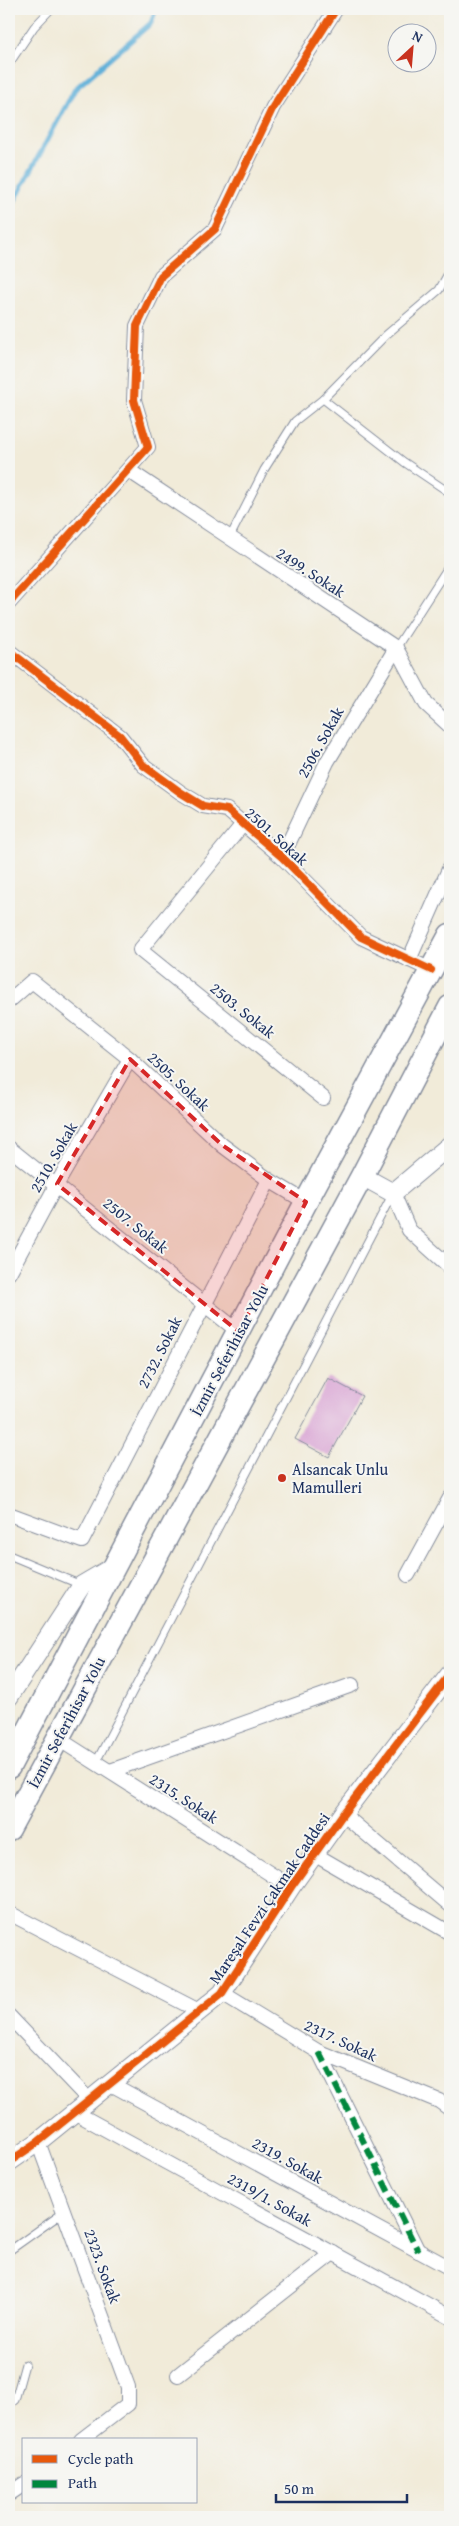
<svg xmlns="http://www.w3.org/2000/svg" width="459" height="2526" font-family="'Gentium Book Plus',serif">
<rect width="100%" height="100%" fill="#f6f6f2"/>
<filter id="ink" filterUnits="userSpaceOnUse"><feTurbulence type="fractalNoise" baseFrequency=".02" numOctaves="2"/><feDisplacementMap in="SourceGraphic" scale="10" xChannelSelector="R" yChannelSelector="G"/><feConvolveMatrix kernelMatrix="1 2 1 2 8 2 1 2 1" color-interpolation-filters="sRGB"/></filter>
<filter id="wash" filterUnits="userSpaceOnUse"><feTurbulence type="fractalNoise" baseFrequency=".0096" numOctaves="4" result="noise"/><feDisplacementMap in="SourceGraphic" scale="20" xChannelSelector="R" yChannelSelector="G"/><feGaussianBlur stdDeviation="1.12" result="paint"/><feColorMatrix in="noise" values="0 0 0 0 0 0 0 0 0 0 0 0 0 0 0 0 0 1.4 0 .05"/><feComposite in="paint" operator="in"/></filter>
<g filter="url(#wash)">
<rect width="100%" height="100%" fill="#f1ebd9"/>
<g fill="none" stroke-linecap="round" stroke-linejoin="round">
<polyline stroke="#5dafd8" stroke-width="5" points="9,211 75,89 151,23 156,9"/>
</g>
<g id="blocks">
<polygon fill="#d9a5d4" points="328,1378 362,1396 329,1457 295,1439"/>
</g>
</g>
<g filter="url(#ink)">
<use href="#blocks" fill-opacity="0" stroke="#868d9c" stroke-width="1"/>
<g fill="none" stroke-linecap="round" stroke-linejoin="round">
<g stroke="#868d9c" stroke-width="9">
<g id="service">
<polyline points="9,64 34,27 51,9"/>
<polyline points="323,399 386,335 439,290 450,270"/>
<polyline points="229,539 264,470 295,421 323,399 404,462 450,493"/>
<polyline points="396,648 450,564"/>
<polyline points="9,1555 81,1585"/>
<polyline points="96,1762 393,1193"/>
<polyline points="9,2251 64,2212"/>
<polyline points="9,2405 15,2400 25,2364"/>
</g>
</g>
<g stroke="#868d9c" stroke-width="16">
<g id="minor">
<polyline points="128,470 396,648 426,704 450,726"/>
<polyline points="9,603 148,447 134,400 137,326 161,276 215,229 273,107 336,9"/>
<polyline points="9,651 120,736 143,765 180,792 203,806 227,810 282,857 361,937 431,970"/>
<polyline points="243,824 140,950 323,1098"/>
<polyline points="282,857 327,762 396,648"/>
<polyline points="409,960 450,867"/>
<polyline points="9,1001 32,981 130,1059 222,1145 269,1180 306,1202"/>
<polyline points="9,1148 239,1332"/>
<polyline points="393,1193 409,1230 450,1267"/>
<polyline points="9,1273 57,1184 130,1059"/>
<polyline points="9,1514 82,1541 269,1180"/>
<polyline points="408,1575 450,1498"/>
<polyline points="57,1738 291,1887"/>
<polyline points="110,1771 352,1685"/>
<polyline points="343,1814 450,1905"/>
<polyline points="314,1854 450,1933"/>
<polyline points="9,1913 199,2011"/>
<polyline points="222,1993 319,2052 439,2101 450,2109"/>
<polyline points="9,2016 89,2100"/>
<polyline points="319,2052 418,2251"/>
<polyline points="109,2083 450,2268"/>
<polyline points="74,2112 450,2317"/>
<polyline points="38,2142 128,2387 128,2404 81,2440"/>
<polyline points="178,2375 333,2253"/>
<polyline points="9,2494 24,2484"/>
</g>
</g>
<g stroke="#868d9c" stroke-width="20">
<g id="tertiary">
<polyline points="362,1176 393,1193 450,1145"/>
<polyline points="9,1697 82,1585 116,1565"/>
<polyline points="9,2162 38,2142 222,1993 291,1887 343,1814 450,1674"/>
</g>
</g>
<g stroke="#868d9c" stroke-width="25">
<g id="primary">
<polyline points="9,1767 306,1202 450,935"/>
<polyline points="9,1829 362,1176 450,1007"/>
</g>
</g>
<use href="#service" stroke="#fff" stroke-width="7"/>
<use href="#minor" stroke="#fff" stroke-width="14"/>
<use href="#tertiary" stroke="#fff" stroke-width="18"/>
<use href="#primary" stroke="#fff" stroke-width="22"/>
<polyline stroke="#00873e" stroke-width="6" stroke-dasharray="12 6" stroke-linecap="butt" points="319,2052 418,2251"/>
<g stroke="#f6f6f2" stroke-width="11">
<g id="cycleway">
<polyline points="9,603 148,447 134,400 137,326 161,276 215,229 273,107 336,9"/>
<polyline points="9,651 120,736 143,765 180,792 203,806 227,810 282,857 361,937 431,970"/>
<polyline points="9,2162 38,2142 222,1993 291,1887 343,1814 450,1674"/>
</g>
</g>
<use href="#cycleway" stroke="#e8590c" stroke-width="8"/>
</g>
</g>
<path fill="#d62828" fill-opacity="0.2" stroke="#d62828" stroke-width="4" stroke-dasharray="10 6" stroke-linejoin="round" d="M130 1059 222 1145 306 1202 239 1332 57 1184Z"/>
<circle fill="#c8321e" stroke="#f6f6f2" stroke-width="2" cx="282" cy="1478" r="5"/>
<g text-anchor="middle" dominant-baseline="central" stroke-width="4" stroke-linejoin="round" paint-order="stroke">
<g font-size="16" fill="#1b2f5e" stroke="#f6f6f2">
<text transform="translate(311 572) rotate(33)">2499. Sokak</text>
<text transform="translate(320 742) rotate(-61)">2506. Sokak</text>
<text transform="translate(277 836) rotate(42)">2501. Sokak</text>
<text transform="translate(243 1010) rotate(39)">2503. Sokak</text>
<text transform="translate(179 1081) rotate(43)">2505. Sokak</text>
<text transform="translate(53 1157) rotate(-60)">2510. Sokak</text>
<text transform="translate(136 1225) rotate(39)">2507. Sokak</text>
<text transform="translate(229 1350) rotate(-62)">İzmir Seferihisar Yolu</text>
<text transform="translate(159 1352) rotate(-63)">2732. Sokak</text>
<text transform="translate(66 1722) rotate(-62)">İzmir Seferihisar Yolu</text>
<text transform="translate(184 1798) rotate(33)">2315. Sokak</text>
<text transform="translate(269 1898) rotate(-56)">Mareşal Fevzi Çakmak Caddesi</text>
<text transform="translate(341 2040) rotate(25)">2317. Sokak</text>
<text transform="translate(288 2160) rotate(29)">2319. Sokak</text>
<text transform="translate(270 2199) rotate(29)">2319/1. Sokak</text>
<text transform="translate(103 2266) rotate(70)">2323. Sokak</text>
</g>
<g font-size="16" fill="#1b2f5e" stroke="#f6f6f2" text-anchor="start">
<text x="292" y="1469">Alsancak Unlu<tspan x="292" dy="18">Mamulleri</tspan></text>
</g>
</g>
<rect width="459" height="2526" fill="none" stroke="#f6f6f2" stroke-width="30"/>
<rect x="22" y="2438" width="175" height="65" fill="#f6f6f2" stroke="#9ea6b7"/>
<rect x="32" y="2455" width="25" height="8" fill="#e8590c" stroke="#9ea6b7"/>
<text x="68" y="2464" font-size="15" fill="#1b2f5e">Cycle path</text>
<rect x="32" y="2480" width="25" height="8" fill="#00873e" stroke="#9ea6b7"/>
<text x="68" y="2488" font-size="15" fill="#1b2f5e">Path</text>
<g transform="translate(412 48) rotate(26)"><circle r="24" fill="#f6f6f2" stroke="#9ea6b7"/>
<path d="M0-4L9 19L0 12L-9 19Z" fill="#c8321e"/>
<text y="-8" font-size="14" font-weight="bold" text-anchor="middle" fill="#1b2f5e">N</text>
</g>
<path d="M276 2494v8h131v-8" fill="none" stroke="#1b2f5e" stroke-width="2.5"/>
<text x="284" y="2494" font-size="15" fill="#1b2f5e" stroke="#f6f6f2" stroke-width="4" paint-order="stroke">50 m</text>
</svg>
